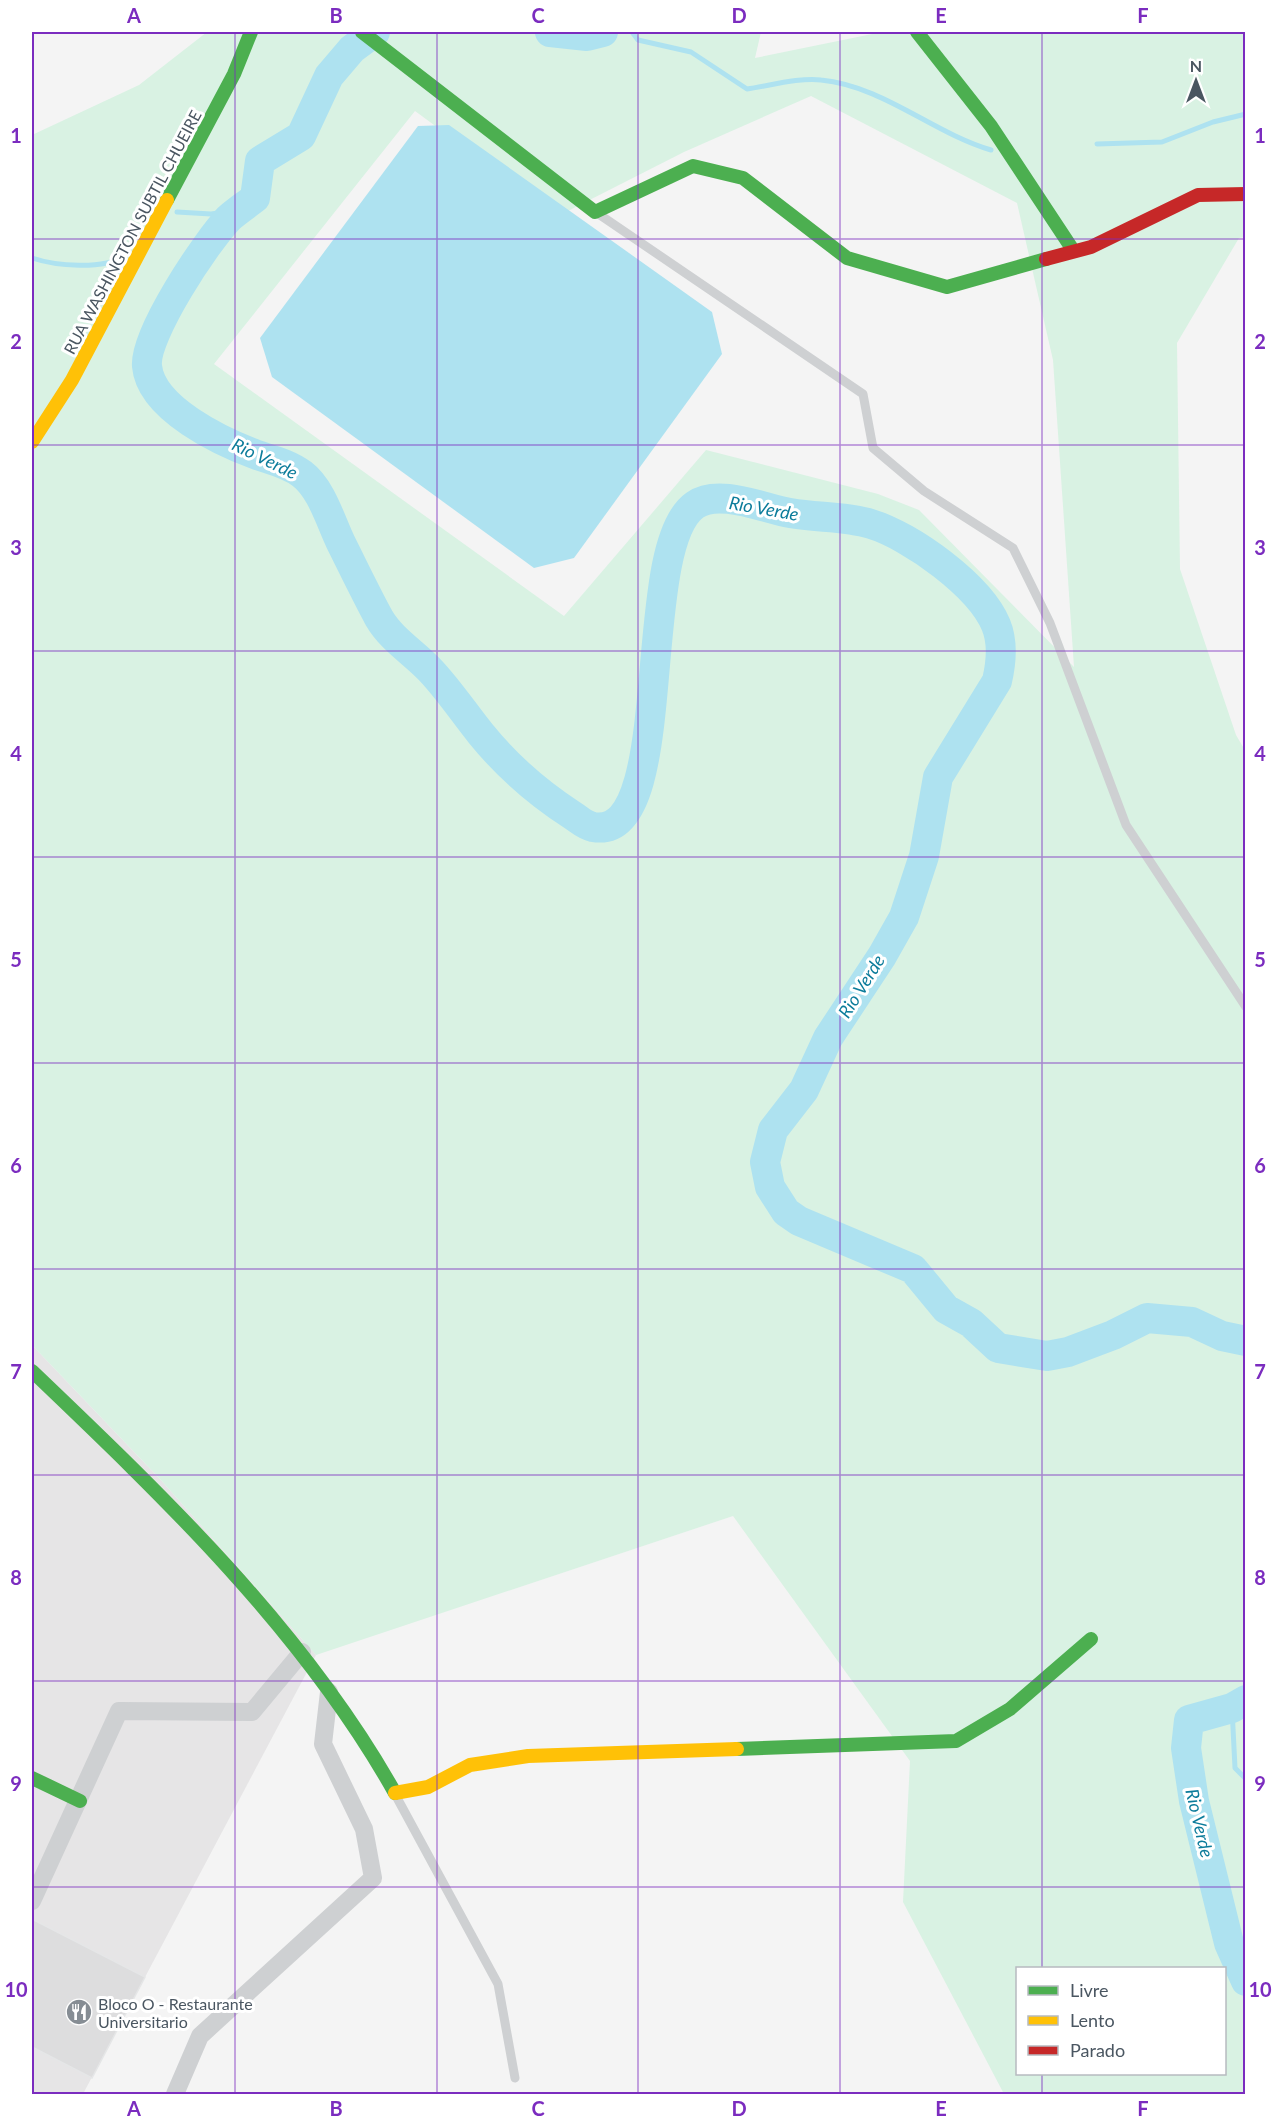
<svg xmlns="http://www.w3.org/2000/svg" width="1277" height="2126" font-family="Lato,sans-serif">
<rect width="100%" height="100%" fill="#f4f4f4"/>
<polygon fill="#e6e5e6" points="32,1345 160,1479 316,1655 83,2094 32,2094"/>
<path fill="#d9f2e3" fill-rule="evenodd" d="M207 32H761L755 58 882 32H1245V237L1239 238 1177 343 1180 569 1236 735 1246 752 1245 2094H1004L903 1902 910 1761 733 1516 316 1655 160 1479 32 1345V135L139 85ZM811 96 1017 203 1053 360 1074 667 919 510 878 494 706 450 564 616 214 364 415 111 558 216 684 152ZM1018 1968H1224V2074H1018Z"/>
<polygon fill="#aee2f0" points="449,125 712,312 722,354 574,558 534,568 272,377 260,338 418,126"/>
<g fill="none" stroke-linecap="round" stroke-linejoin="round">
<g stroke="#aee2f0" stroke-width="5">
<path d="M632 32 638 40 691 52 747 89C768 86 801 77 821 80 883 86 933 133 991 150"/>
<polyline points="1097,144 1162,142 1213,122 1246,114"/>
<polyline points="177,212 211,214 240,210"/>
<path d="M32 258C56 266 102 270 126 256"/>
<polyline points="1232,1708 1235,1768 1246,1779"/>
</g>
<g stroke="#aee2f0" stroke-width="30">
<path d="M375 32 352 49 329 76 301 136 260 161 255 198C246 205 237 211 229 218 206 242 144 335 147 366 151 409 222 442 257 455 272 460 289 464 302 474 322 489 331 523 342 545 354 569 366 594 379 618 391 639 414 653 430 670 449 690 464 713 481 734 507 766 538 793 572 815 580 820 584 825 593 827 679 842 633 548 695 505 719 488 765 509 790 513 817 518 845 516 871 524 911 536 980 586 996 625 1003 642 1001 664 997 681L938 777 924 856 904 917 882 956 828 1038 804 1090 773 1130 765 1162 770 1187 786 1212 799 1221 913 1269 946 1309 971 1323 998 1348 1047 1356 1068 1352 1113 1335 1147 1318 1192 1322 1222 1336 1246 1341"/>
<polyline points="550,32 587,36 603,32"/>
<polyline points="1246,1700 1232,1708 1189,1720 1186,1748 1194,1801 1229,1943 1246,1981"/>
</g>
</g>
<polygon fill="#ddddde" stroke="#e5e6e7" stroke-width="1.5" points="32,1919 145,1977 92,2078 32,2047"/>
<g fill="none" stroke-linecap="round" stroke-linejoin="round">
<g stroke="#ced0d2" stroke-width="9">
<polyline points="600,215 863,394 873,448 924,491 1013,548 1050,623 1126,825 1246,1007"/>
<polyline points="396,1796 498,1984 515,2078"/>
</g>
<g stroke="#ced0d2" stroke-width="18">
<polyline points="32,1901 119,1711 252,1712 302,1652"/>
<polyline points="175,2094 200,2036 373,1878 364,1829 323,1744 329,1692"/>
</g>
<g stroke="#4caf50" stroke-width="14">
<polyline points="362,32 595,212 693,166 743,178 847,258 947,287 1046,259"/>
<polyline points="917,32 991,126 1073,250"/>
<polyline points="167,200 234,74 251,32"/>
<path d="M32 1371C166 1499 304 1631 395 1793"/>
<polyline points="737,1749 956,1741 1010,1709 1091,1639"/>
<polyline points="32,1778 80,1801"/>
</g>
<g stroke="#ffc107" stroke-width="14">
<polyline points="32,442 72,380 167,200"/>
<polyline points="395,1793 428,1787 470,1765 528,1756 737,1749"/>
</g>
<polyline stroke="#c62828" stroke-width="14" points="1046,259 1091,247 1198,195 1246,194"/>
</g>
<path fill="none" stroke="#7b2cbf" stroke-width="1.5" stroke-opacity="0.55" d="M235 32V2094M437 32V2094M638 32V2094M840 32V2094M1042 32V1968M32 239H1246M32 445H1246M32 651H1246M32 857H1246M32 1063H1246M32 1269H1246M32 1475H1246M32 1681H1246M32 1887H1246M1042 2074V2094"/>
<defs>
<g id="restaurant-disc" transform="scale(1.35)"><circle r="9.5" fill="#868d94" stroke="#fff"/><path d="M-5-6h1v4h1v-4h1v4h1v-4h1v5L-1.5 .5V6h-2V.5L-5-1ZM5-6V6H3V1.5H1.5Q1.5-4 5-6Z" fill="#fff"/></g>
</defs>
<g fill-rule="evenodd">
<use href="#restaurant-disc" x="79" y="2012"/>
</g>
<g text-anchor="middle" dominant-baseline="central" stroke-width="6" stroke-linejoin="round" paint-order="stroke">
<g font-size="16" fill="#4a5661" stroke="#fff">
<text transform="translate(132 232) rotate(-62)">RUA WASHINGTON SUBTIL CHUEIRE</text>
</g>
<g font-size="16" fill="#4a5661" stroke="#fff" text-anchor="start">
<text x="98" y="2003">Bloco O - Restaurante<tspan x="98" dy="18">Universitario</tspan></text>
</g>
<g font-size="18" font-style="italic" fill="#0c7c9b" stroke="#fff">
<text transform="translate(265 458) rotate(26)">Rio Verde</text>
<text transform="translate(764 508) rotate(10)">Rio Verde</text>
<text transform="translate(861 986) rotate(-58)">Rio Verde</text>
<text transform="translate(1200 1823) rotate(77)">Rio Verde</text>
</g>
</g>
<rect width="1277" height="2126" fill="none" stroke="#ffffff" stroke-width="66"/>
<rect x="1016" y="1967" width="210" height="108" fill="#ffffff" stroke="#b7bbc0" stroke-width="1.5"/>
<rect x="1028" y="1986" width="30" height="9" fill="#4caf50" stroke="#b7bbc0" stroke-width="1.5"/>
<text x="1070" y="1997" font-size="18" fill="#4a5661">Livre</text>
<rect x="1028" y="2016" width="30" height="9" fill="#ffc107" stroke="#b7bbc0" stroke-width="1.5"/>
<text x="1070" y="2027" font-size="18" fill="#4a5661">Lento</text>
<rect x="1028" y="2046" width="30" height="9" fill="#c62828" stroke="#b7bbc0" stroke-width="1.5"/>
<text x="1070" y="2057" font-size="18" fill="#4a5661">Parado</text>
<g transform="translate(1196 81)" stroke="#ffffff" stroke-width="4.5" paint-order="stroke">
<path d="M0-4.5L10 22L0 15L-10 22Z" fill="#4a5661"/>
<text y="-9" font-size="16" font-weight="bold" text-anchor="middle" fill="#4a5661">N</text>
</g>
<rect x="33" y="33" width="1211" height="2060" fill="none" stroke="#7b2cbf" stroke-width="2"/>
<g font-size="20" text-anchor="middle" font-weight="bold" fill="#7b2cbf">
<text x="134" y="23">A</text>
<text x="336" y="23">B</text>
<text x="538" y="23">C</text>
<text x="739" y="23">D</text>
<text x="941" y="23">E</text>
<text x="1143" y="23">F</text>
<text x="16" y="143">1</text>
<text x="1260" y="143">1</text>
<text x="16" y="349">2</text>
<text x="1260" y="349">2</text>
<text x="16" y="555">3</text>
<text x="1260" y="555">3</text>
<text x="16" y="761">4</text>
<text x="1260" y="761">4</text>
<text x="16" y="967">5</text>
<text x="1260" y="967">5</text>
<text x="16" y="1173">6</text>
<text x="1260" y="1173">6</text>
<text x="16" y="1379">7</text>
<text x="1260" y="1379">7</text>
<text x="16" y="1585">8</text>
<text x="1260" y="1585">8</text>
<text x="16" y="1791">9</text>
<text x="1260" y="1791">9</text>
<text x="16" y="1997">10</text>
<text x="1260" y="1997">10</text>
<text x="134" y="2116">A</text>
<text x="336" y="2116">B</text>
<text x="538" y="2116">C</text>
<text x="739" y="2116">D</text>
<text x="941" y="2116">E</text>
<text x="1143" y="2116">F</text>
</g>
</svg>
